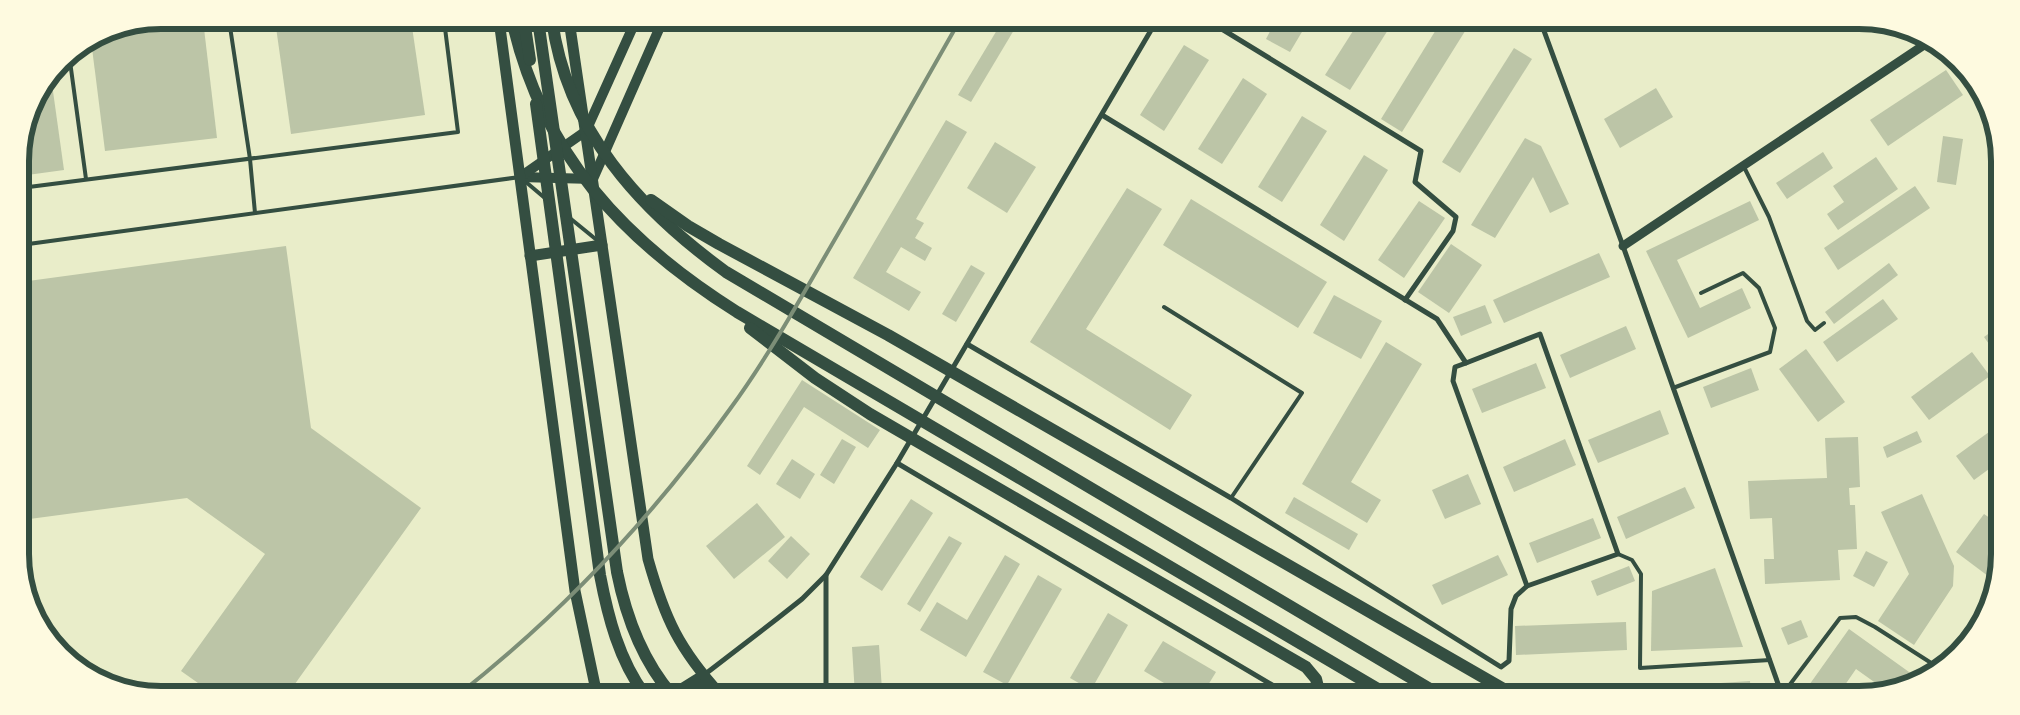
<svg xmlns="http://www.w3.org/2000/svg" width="2020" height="715" font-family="Montserrat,sans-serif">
<rect width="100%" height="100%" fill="#e9edc9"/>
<g fill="#bcc5a7">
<polygon points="160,20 203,20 217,138 105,151 91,40 107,31"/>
<polygon points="275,20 411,20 425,115 291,134"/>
<polygon points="1003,20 1020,20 971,102 958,95"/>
<polygon points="1276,20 1309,20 1290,52 1266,39"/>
<polygon points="1360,20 1391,20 1393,22 1350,90 1325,75"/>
<polygon points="1442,20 1472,20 1402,132 1381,119"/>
<polygon points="1184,45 1209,60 1164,131 1140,115"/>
<polygon points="1514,48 1532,59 1460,173 1442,162"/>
<polygon points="1946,70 1963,95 1888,146 1870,120"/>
<polygon points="51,77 64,170 20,176 20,151 35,98"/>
<polygon points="1243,78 1267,94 1222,164 1198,149"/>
<polygon points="1656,88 1673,117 1620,148 1604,119"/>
<polygon points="1302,116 1327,131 1282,202 1258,187"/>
<polygon points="946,120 967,132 916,219 924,223 915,238 932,248 925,261 901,247 886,272 921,292 909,311 853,278"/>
<polygon points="1943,136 1963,139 1956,185 1937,182"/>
<polygon points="1525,138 1541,146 1569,204 1550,213 1533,177 1495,238 1471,225"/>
<polygon points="995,142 1036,167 1007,213 967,188"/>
<polygon points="1823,152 1833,168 1787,199 1776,183"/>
<polygon points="1364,155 1388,170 1344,241 1320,225"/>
<polygon points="1876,157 1898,189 1838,230 1827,214 1844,202 1833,186"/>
<polygon points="1915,186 1930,208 1838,270 1824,248"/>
<polygon points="1127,188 1162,209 1086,329 1192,395 1170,430 1030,342"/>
<polygon points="1191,199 1327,282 1298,328 1163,245"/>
<polygon points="1419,201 1445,218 1404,278 1378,260"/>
<polygon points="1750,201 1759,220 1677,260 1700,308 1742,288 1751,308 1688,338 1646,251"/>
<polygon points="1451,244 1482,265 1449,313 1418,292"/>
<polygon points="286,246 311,428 421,508 287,695 215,695 181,671 265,554 187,498 22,520 21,282"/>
<polygon points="1599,253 1610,277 1504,323 1493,300"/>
<polygon points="1889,263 1898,275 1834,324 1825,312"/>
<polygon points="971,265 985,273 956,322 942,314"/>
<polygon points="1334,295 1382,321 1361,359 1313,333"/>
<polygon points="1883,299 1898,319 1837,362 1823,342"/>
<polygon points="1485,305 1492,323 1461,336 1453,317"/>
<polygon points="1626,326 1636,349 1570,378 1560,355"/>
<polygon points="1999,326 1999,358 1984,337"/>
<polygon points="1386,342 1422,364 1351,482 1381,500 1367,523 1302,484"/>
<polygon points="1806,349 1845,402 1818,422 1779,369"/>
<polygon points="1972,352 1990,376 1929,420 1911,397"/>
<polygon points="1536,363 1546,388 1482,413 1472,389"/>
<polygon points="1751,368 1759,390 1711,408 1703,387"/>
<polygon points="802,380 880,430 868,448 804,407 760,475 747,466"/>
<polygon points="1660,410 1669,434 1598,463 1588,440"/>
<polygon points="2000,424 2000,461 1974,480 1956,456"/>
<polygon points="1917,431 1922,442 1887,458 1883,447"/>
<polygon points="1858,437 1860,487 1849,488 1850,505 1855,505 1857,549 1838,550 1840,580 1765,584 1764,559 1774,559 1772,518 1750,519 1748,481 1827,478 1825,438"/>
<polygon points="842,439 856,447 834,484 820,475"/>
<polygon points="1565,439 1576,465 1514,492 1503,467"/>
<polygon points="792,459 815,474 800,499 776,484"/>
<polygon points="1468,474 1481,504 1445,519 1432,490"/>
<polygon points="1685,487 1695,508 1626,539 1617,517"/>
<polygon points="1922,494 1954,566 1953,586 1914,645 1878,621 1909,574 1881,512"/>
<polygon points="1294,497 1358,534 1349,550 1285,513"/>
<polygon points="911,499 933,513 882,591 860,577"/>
<polygon points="757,503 785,537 734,579 706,546"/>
<polygon points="1984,514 2000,525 2000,555 1996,582 1956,552"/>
<polygon points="1593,518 1601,538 1537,563 1529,543"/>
<polygon points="791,536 810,554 787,579 768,561"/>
<polygon points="949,536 962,543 920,612 907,604"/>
<polygon points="1866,551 1888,562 1874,587 1853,576"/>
<polygon points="1005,555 1020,564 966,657 920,630 937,602 967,620"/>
<polygon points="1498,555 1508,575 1442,605 1432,585"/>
<polygon points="1629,566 1635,581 1597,596 1591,581"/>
<polygon points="1715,568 1743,647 1651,651 1652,591"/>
<polygon points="1038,575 1062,589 1007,685 983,672"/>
<polygon points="1108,613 1128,625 1091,690 1070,678"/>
<polygon points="1801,620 1808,637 1788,645 1781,628"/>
<polygon points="1626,622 1627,650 1516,655 1515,626"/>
<polygon points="1849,629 1916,677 1884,689 1856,669 1838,695 1802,695"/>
<polygon points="1163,641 1216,672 1202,695 1184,695 1144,671"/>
<polygon points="879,645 882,690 962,684 963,695 855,695 852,647"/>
<polygon points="1750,681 1751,695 1663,695 1662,687"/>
<polygon points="1253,686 1255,695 1218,695 1218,694"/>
<polygon points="1157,689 1158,695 1135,695 1135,694"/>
</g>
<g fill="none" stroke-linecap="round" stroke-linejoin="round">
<g stroke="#344e41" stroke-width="4">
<polyline points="229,20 250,159 255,213"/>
<polyline points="69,54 86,179"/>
<polyline points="1744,167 1769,217 1807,321 1815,330 1824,323"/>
<polyline points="21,188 458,132 444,20"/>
<polyline points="571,219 598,241"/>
<polyline points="21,245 520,177 546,199"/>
<polyline points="1164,307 1302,393 1231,498"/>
<polyline points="1673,388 1770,352 1775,328 1759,288 1743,273 1701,293"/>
<polyline points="1618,554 1632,560 1641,574 1640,668 1770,660"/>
<polyline points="1782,695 1840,618 1856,617 1875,627 1939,668"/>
</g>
<g stroke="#344e41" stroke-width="5">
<polyline points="1207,20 1421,151 1415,182 1456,217 1453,231 1405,300"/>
<polyline points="1540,20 1623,246 1782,695"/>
<polyline points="967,344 1231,498 1501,667 1509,661 1511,609 1516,596 1527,586 1453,381 1455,367 1466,363 1437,319 1102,115"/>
<polyline points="1466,363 1540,334 1618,554 1527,586"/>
<polyline points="897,463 1289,695"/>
<polyline points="826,575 826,695"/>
<polyline points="704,675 778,618 802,599 826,575 897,463 1157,20"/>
</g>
<polyline stroke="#344e41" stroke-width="9" points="1623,246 1927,43"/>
<g stroke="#344e41" stroke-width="10">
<polyline points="520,177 593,179 663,20"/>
<polyline points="520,177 586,131 636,20"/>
<polyline points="671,695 703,675 703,695"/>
</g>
<g stroke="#344e41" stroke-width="11">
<polyline points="499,20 575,591 597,695"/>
<path d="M569 20 648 559C665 619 679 649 721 695"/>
<polyline points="530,256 602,245"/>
</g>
<g stroke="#344e41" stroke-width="12">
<path d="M512 20C542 154 624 241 737 312L1388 695"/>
<polyline points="524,20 530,60"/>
<path d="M538 20 617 572C626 617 642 660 672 695"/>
<path d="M552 20C567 130 639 209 726 272L1440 695"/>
<path d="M536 104 600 575C608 617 619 660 645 695"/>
<polyline points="651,200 688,226 719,244 888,335 1514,695"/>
<polyline points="750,328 815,378 870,414 1306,667 1316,679 1320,695"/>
</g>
<path stroke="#7c8e77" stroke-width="4" d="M458 695C561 614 654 515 730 409 768 357 799 301 831 246 875 171 917 95 960 20"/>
</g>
<path d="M0 0H2020V715H0ZM161 29H1859A132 132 0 0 1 1991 161V554A132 132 0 0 1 1859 686H161A132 132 0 0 1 29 554V161A132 132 0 0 1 161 29Z" fill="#fefae0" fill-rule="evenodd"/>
<path fill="none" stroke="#344e41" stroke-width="6" d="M161 29H1859A132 132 0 0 1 1991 161V554A132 132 0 0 1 1859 686H161A132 132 0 0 1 29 554V161A132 132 0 0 1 161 29Z"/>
</svg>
